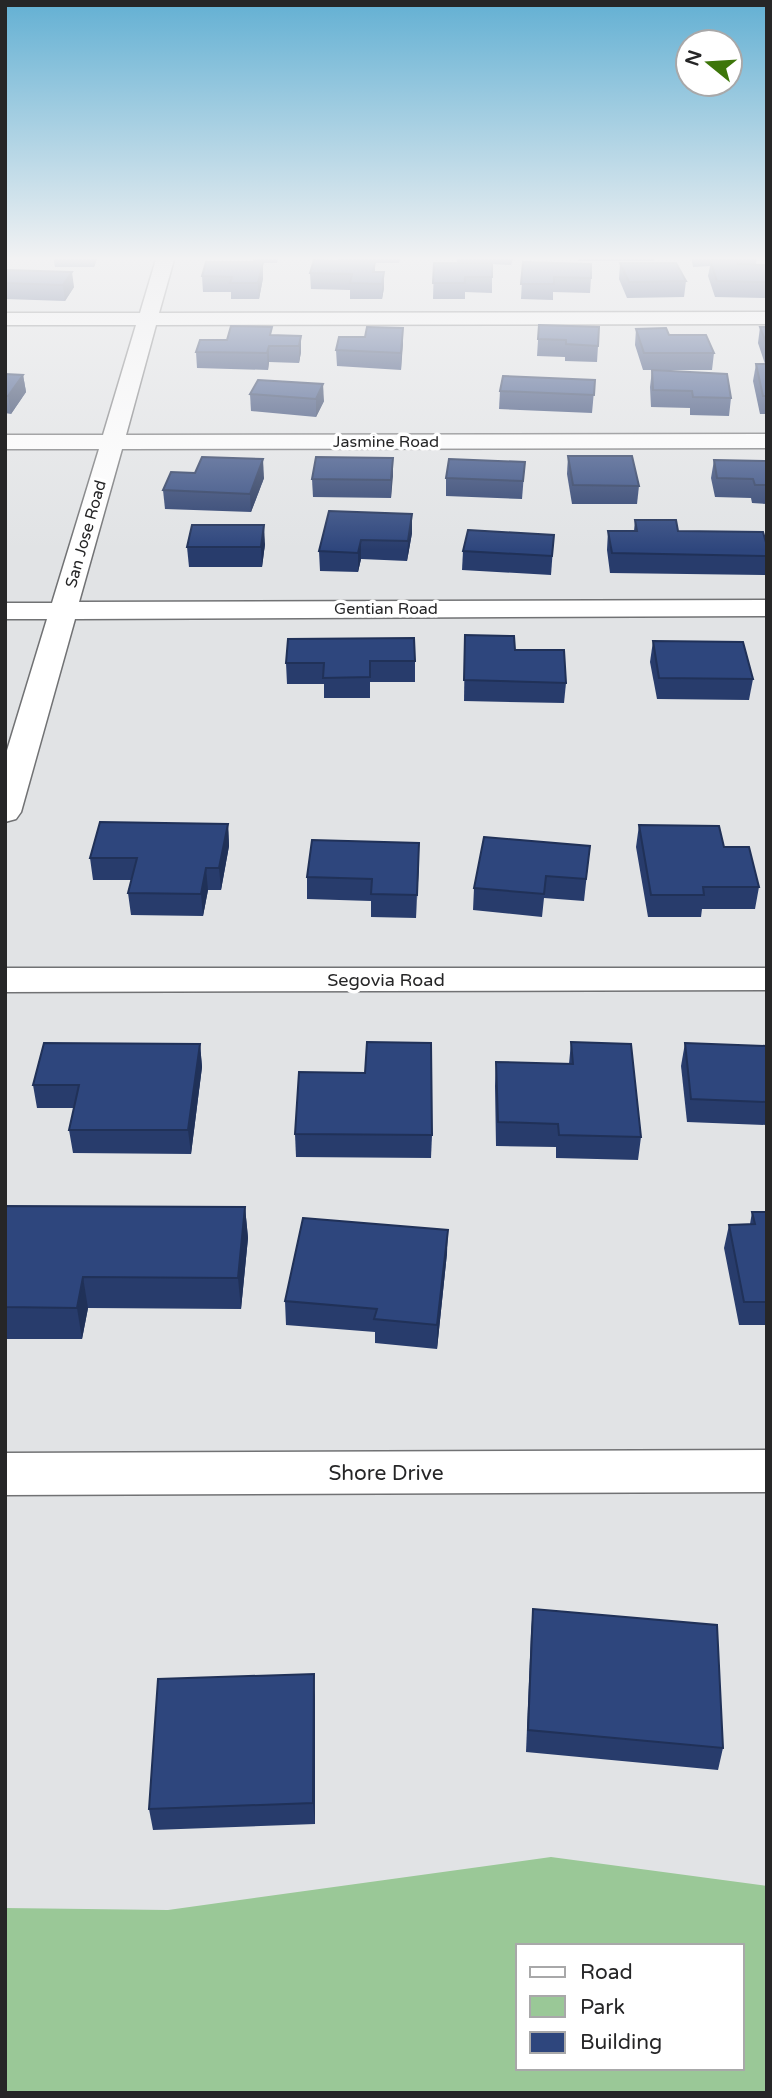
<svg xmlns="http://www.w3.org/2000/svg" width="772" height="2098" font-family="'Varela Round',sans-serif">
<rect width="100%" height="100%" fill="#e1e3e5"/>
<path fill="#9ac897" fill-rule="evenodd" d="M551 1857 767 1886V2093H5V1908L168 1910ZM518 1946H742V2068H518Z"/>
<g fill="none" stroke-linecap="round" stroke-linejoin="round">
<g stroke="#717274" stroke-width="3">
<g id="minor">
<polygon points="157,256 175,256 159,313 767,312 767,324 156,325 126,435 767,434 767,448 122,449 79,602 767,600 767,616 75,619 21,812 16,819 5,822 5,757 47,619 5,619 5,603 52,603 99,449 5,449 5,435 103,435 136,325 5,325 5,313 140,313"/>
<polygon points="5,968 767,968 767,990 5,992"/>
<polygon points="767,1450 767,1492 5,1495 5,1453"/>
</g>
</g>
<use href="#minor" fill="#fff" fill-rule="evenodd"/>
</g>
<g fill="#283c6c">
<polygon points="53,256 98,256 94,267 55,267"/>
<polygon points="220,256 298,256 297,259 278,259 277,263 263,263 263,278 259,299 231,299 231,292 203,292 202,276 253,262 253,259 220,258"/>
<polygon points="338,256 401,256 399,263 375,263 375,272 384,288 382,299 350,299 350,290 311,289 310,273 338,261"/>
<polygon points="457,256 514,256 511,265 492,264 492,293 465,292 465,299 433,299 434,263 457,262"/>
<polygon points="577,256 654,256 654,261 578,261"/>
<polygon points="691,256 757,256 756,264 767,270 767,298 715,297 708,276 710,266 693,267"/>
<polygon points="523,262 591,278 590,293 553,292 553,300 521,299"/>
<polygon points="620,263 686,281 684,297 627,298 619,279"/>
<polygon points="5,270 74,287 65,301 5,299"/>
<polygon points="539,325 598,346 597,362 565,361 565,357 537,356"/>
<polygon points="760,327 767,327 767,364 765,364 758,343"/>
<polygon points="403,328 401,370 337,366 336,350 365,337"/>
<polygon points="636,329 669,335 714,353 712,370 657,370 731,398 729,416 690,415 690,408 651,407 650,387 652,370 643,370 635,345"/>
<polygon points="273,335 301,336 301,352 299,363 269,362 268,370 197,368 196,352 227,340"/>
<polygon points="756,364 767,364 767,414 760,414 753,381"/>
<polygon points="5,374 23,375 26,392 11,414 5,413"/>
<polygon points="258,380 324,401 316,417 251,411 250,394"/>
<polygon points="595,380 592,413 499,409 500,391"/>
<polygon points="568,456 639,486 637,504 572,504 567,474"/>
<polygon points="393,458 391,498 313,497 312,479"/>
<polygon points="714,460 767,461 767,504 752,503 751,498 715,497 711,478"/>
<polygon points="525,462 522,499 446,496 446,478"/>
<polygon points="264,478 251,512 165,509 163,490"/>
<polygon points="412,514 412,533 407,561 361,559 358,572 320,571 319,551"/>
<polygon points="635,520 678,531 767,546 766,575 610,573 607,550 608,531 634,531"/>
<polygon points="554,535 551,575 462,570 463,551"/>
<polygon points="265,544 262,567 189,567 187,547"/>
<polygon points="465,635 566,683 564,703 464,701"/>
<polygon points="288,639 415,661 415,682 370,682 370,698 324,698 324,684 287,684 286,663"/>
<polygon points="653,641 753,679 749,700 657,699 650,662"/>
<polygon points="228,824 229,846 221,890 208,890 203,916 131,915 128,893 131,880 93,880 90,858"/>
<polygon points="639,825 724,847 759,887 755,909 702,909 701,917 648,917 636,847"/>
<polygon points="419,843 416,918 371,917 371,901 307,899 307,877"/>
<polygon points="590,846 584,901 544,898 542,917 473,910 474,888"/>
<polygon points="571,1042 641,1137 638,1160 556,1158 556,1147 496,1146 495,1086 496,1062 569,1064"/>
<polygon points="685,1043 767,1046 767,1125 687,1122 681,1066"/>
<polygon points="200,1044 202,1067 191,1154 73,1153 69,1130 74,1108 37,1108 33,1085"/>
<polygon points="295,1134 432,1135 431,1158 296,1157"/>
<polygon points="5,1206 245,1207 248,1238 241,1309 88,1308 82,1339 5,1339"/>
<polygon points="752,1212 767,1212 767,1325 739,1325 724,1248 729,1225 750,1224"/>
<polygon points="447,1253 437,1349 375,1343 375,1332 286,1325 285,1301"/>
<polygon points="533,1609 723,1748 718,1770 526,1752 531,1632"/>
<polygon points="315,1697 315,1824 153,1830 149,1809"/>
</g>
<g fill="#203158">
<polygon points="92,256 98,256 94,267"/>
<polygon points="263,262 263,278 259,299 258,283"/>
<polygon points="72,272 74,287 65,301 63,285"/>
<polygon points="384,272 384,288 382,299 382,284"/>
<polygon points="403,328 403,344 401,370 401,353"/>
<polygon points="301,336 301,352 299,363 299,346"/>
<polygon points="269,346 269,362 268,370 267,353"/>
<polygon points="23,375 26,392 11,414 8,396"/>
<polygon points="323,384 324,401 316,417 316,399"/>
<polygon points="393,458 393,476 391,498 391,480"/>
<polygon points="263,459 264,478 251,512 250,494"/>
<polygon points="412,514 412,533 407,561 408,541"/>
<polygon points="264,525 265,544 262,567 261,547"/>
<polygon points="361,540 361,559 358,572 358,553"/>
<polygon points="228,824 229,846 221,890 219,868"/>
<polygon points="419,843 419,865 416,918 417,895"/>
<polygon points="206,868 208,890 203,916 201,894"/>
<polygon points="200,1044 202,1067 191,1154 188,1130"/>
<polygon points="245,1207 248,1238 241,1309 238,1278"/>
<polygon points="448,1230 447,1253 437,1349 437,1325"/>
<polygon points="83,1277 88,1308 82,1339 77,1308"/>
<polygon points="314,1674 315,1697 315,1824 313,1803"/>
</g>
<g fill="#2e467d" stroke="#203158" stroke-width="2">
<polygon points="314,260 375,262 373,272 384,272 382,284 350,283 352,274 310,273"/>
<polygon points="710,260 736,260 738,264 765,265 767,270 767,282 717,281"/>
<polygon points="206,262 263,262 258,283 230,283 232,277 202,276"/>
<polygon points="523,262 591,264 591,278 554,277 554,284 521,284"/>
<polygon points="434,263 492,263 492,277 465,277 465,283 433,283"/>
<polygon points="620,263 676,263 686,281 629,282"/>
<polygon points="5,270 72,272 63,285 5,283"/>
<polygon points="539,325 599,327 598,346 566,344 566,340 538,339"/>
<polygon points="231,326 272,327 270,335 301,336 299,346 269,346 267,353 196,352 200,340 227,340"/>
<polygon points="367,327 403,328 401,353 336,350 339,337 365,337"/>
<polygon points="760,327 767,327 767,345"/>
<polygon points="666,328 669,335 706,335 714,353 644,353 636,329"/>
<polygon points="756,364 767,364 767,396 763,396"/>
<polygon points="652,370 727,374 731,398 693,397 692,391 653,390"/>
<polygon points="5,374 23,375 8,396 5,396"/>
<polygon points="503,376 595,380 594,395 500,391"/>
<polygon points="258,380 323,384 316,399 250,394"/>
<polygon points="568,456 632,456 639,486 573,485"/>
<polygon points="202,457 263,459 250,494 163,490 171,472 195,473"/>
<polygon points="316,457 393,458 391,480 312,479"/>
<polygon points="449,459 525,462 523,481 446,478"/>
<polygon points="714,460 767,461 767,485 755,485 753,479 717,478"/>
<polygon points="329,511 412,514 408,541 361,540 358,553 319,551"/>
<polygon points="635,520 676,520 678,531 763,532 767,546 767,556 612,553 608,531 637,531"/>
<polygon points="192,525 264,525 261,547 187,547"/>
<polygon points="468,530 554,535 552,556 463,551"/>
<polygon points="465,635 514,636 515,650 564,650 566,683 464,680"/>
<polygon points="414,638 415,661 370,661 370,677 323,678 324,663 286,663 288,639"/>
<polygon points="653,641 743,642 753,679 659,678"/>
<polygon points="100,822 228,824 219,868 206,868 201,894 128,893 137,858 90,858"/>
<polygon points="639,825 719,826 724,847 749,847 759,887 703,887 704,895 651,895"/>
<polygon points="484,837 590,846 586,879 546,876 544,894 474,888"/>
<polygon points="312,840 419,843 417,895 371,894 372,879 307,877"/>
<polygon points="367,1042 431,1043 432,1135 295,1134 299,1072 365,1073"/>
<polygon points="571,1042 631,1044 641,1137 559,1135 558,1124 498,1122 496,1062 573,1064"/>
<polygon points="44,1043 200,1044 188,1130 69,1130 79,1085 33,1085"/>
<polygon points="685,1043 767,1046 767,1102 691,1099"/>
<polygon points="5,1206 245,1207 238,1278 83,1277 77,1308 5,1307"/>
<polygon points="752,1212 767,1212 767,1302 744,1302 729,1225 755,1224"/>
<polygon points="303,1218 448,1230 437,1325 374,1319 377,1309 285,1301"/>
<polygon points="533,1609 717,1625 723,1748 528,1730"/>
<polygon points="314,1674 313,1803 149,1809 158,1679"/>
</g>
<linearGradient id="sky" x2="0" y2="1"><stop stop-color="#63b0d3"/><stop offset="0.47" stop-color="#f2f2f3"/><stop offset="1" stop-color="#f2f2f3" stop-opacity="0"/></linearGradient>
<rect width="772" height="550" fill="url(#sky)"/>
<g text-anchor="middle" dominant-baseline="central" stroke-width="7" stroke-linejoin="round" paint-order="stroke">
<g font-size="16" fill="#262627" stroke="#fff">
<text x="386" y="442">Jasmine Road</text>
<text transform="translate(86 534) rotate(-74)">San Jose Road</text>
<text x="386" y="609">Gentian Road</text>
</g>
<g font-size="18" fill="#262627" stroke="#fff">
<text x="386" y="980">Segovia Road</text>
</g>
<g font-size="21" fill="#262627" stroke="#fff">
<text x="386" y="1473">Shore Drive</text>
</g>
</g>
<rect width="772" height="2098" fill="none" stroke="#262627" stroke-width="14"/>
<rect x="516" y="1944" width="228" height="126" fill="#ffffff" stroke="#a8a8a9" stroke-width="2"/>
<rect x="530" y="1967" width="35" height="10" fill="#ffffff" stroke="#a8a8a9" stroke-width="2"/>
<text x="580" y="1979" font-size="21" fill="#262627">Road</text>
<rect x="530" y="1996" width="35" height="21" fill="#9ac897" stroke="#a8a8a9" stroke-width="2"/>
<text x="580" y="2014" font-size="21" fill="#262627">Park</text>
<rect x="530" y="2032" width="35" height="21" fill="#2e467d" stroke="#a8a8a9" stroke-width="2"/>
<text x="580" y="2049" font-size="21" fill="#262627">Building</text>
<g transform="translate(709 63) rotate(288)"><circle r="33" fill="#ffffff" stroke="#a8a8a9" stroke-width="2"/>
<path d="M0-5L12 26L0 18L-12 26Z" fill="#3d760a"/>
<text y="-10" font-size="19" font-weight="bold" text-anchor="middle" fill="#262627">N</text>
</g>
</svg>
